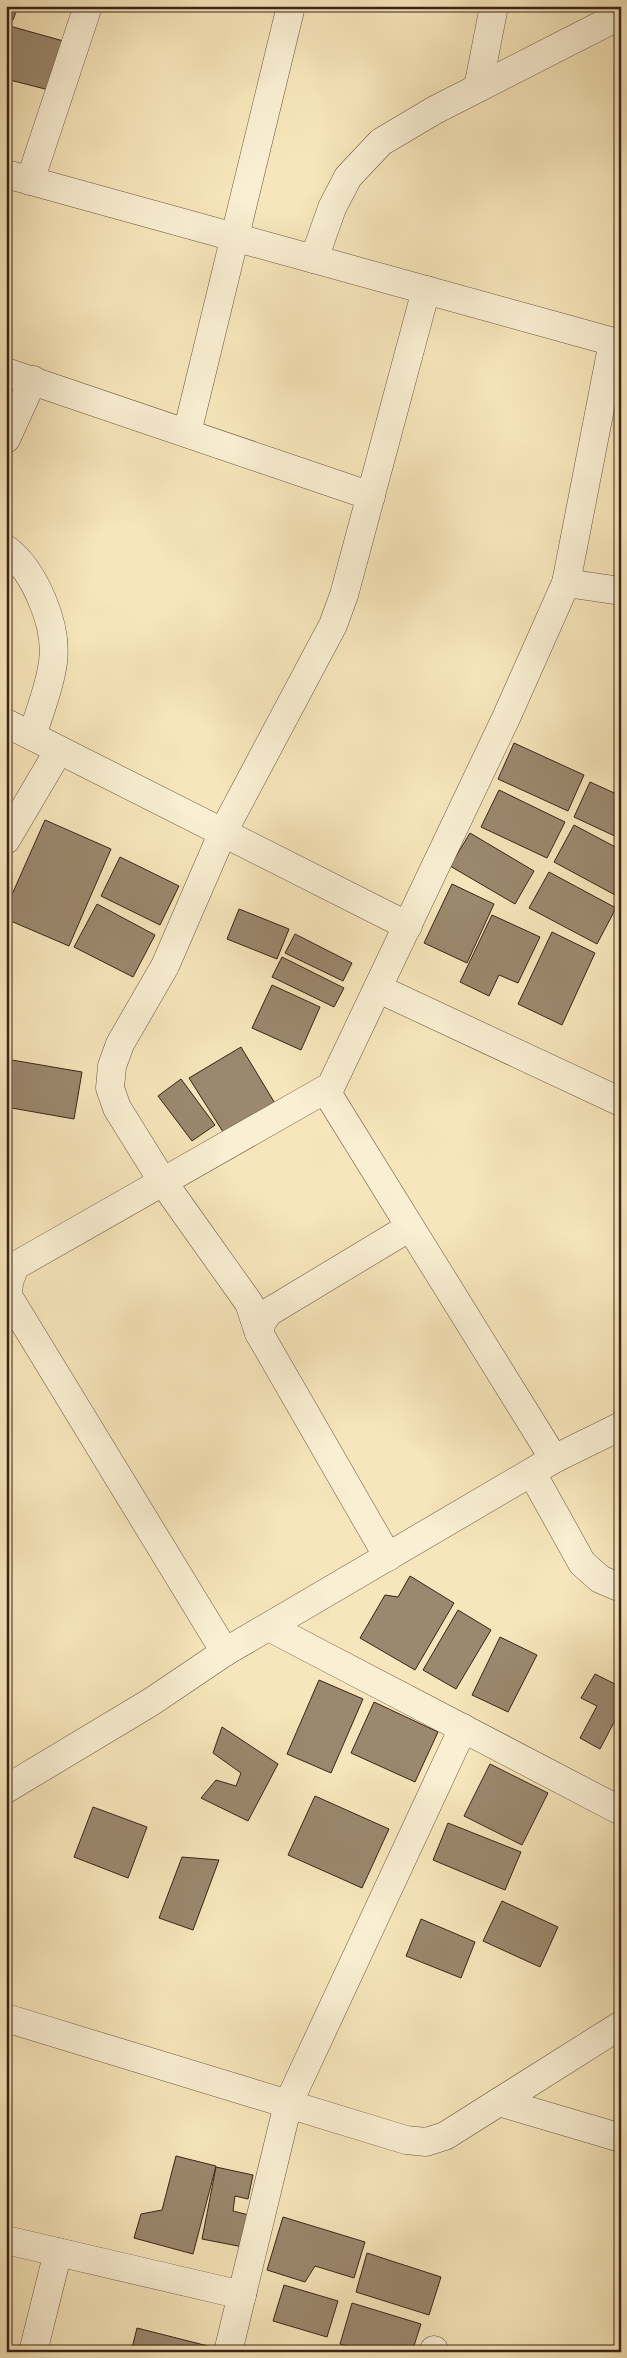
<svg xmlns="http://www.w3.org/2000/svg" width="627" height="2358" font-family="Alegreya,serif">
<rect width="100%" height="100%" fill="#f7e6bb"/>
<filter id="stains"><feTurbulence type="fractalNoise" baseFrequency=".004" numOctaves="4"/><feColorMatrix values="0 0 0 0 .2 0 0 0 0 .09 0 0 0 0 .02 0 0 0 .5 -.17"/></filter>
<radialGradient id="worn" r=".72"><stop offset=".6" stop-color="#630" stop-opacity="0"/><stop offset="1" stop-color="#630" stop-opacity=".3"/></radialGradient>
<g fill="#9b886e" stroke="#38231a">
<polygon points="6,6 18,6 13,20 6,19"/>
<polygon points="6,25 67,42 53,91 6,79"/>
<polygon points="514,743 584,775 568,811 498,779"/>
<polygon points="590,782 621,796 621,839 574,817"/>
<polygon points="499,790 565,822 547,858 481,827"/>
<polygon points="45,820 111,849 69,946 6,919 6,908"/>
<polygon points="574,825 621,850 621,889 617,896 554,862"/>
<polygon points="470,833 534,871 515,904 450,866"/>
<polygon points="120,857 179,886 160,925 101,896"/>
<polygon points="549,872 616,908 597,944 529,908"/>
<polygon points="452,884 494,904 467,963 424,943"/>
<polygon points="97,904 155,935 133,977 74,947"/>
<polygon points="239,909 289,929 277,959 227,939"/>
<polygon points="492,915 540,937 518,983 499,975 489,996 460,982"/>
<polygon points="552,932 595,953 562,1025 518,1004"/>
<polygon points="295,934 352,963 343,981 285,953"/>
<polygon points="282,957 344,988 334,1007 272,977"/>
<polygon points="272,985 320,1007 301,1050 252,1028"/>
<polygon points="241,1047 276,1105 225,1135 189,1078"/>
<polygon points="6,1059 82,1072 74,1119 6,1107"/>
<polygon points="181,1079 215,1125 192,1141 158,1096"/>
<polygon points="410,1576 454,1603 415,1670 360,1638 385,1595 398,1597"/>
<polygon points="458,1610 491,1630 456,1689 423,1670"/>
<polygon points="500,1637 537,1655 508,1712 472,1695"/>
<polygon points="595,1674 621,1687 621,1709 600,1749 580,1738 597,1706 581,1698"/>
<polygon points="319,1680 363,1699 331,1773 287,1754"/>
<polygon points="374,1702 438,1732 415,1782 351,1753"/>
<polygon points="222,1727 278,1764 248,1821 201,1798 216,1780 236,1786 241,1773 213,1753"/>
<polygon points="490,1764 548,1793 522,1845 464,1816"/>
<polygon points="315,1796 389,1829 362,1888 288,1855"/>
<polygon points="93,1807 147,1827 128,1878 74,1857"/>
<polygon points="448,1823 521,1852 505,1890 433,1860"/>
<polygon points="182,1857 219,1860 193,1930 159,1918"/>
<polygon points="502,1901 558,1927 540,1967 483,1941"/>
<polygon points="421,1919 475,1942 461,1978 406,1956"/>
<polygon points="176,2156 216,2166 193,2254 134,2238 141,2214 162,2210"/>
<polygon points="216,2167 253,2175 248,2199 235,2196 233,2211 249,2215 243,2247 202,2239"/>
<polygon points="283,2217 365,2242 354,2278 315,2266 305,2282 267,2270"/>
<polygon points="367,2253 441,2277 429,2315 356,2292"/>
<polygon points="284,2285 338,2301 327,2337 273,2321"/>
<polygon points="352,2303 421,2324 412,2352 367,2352 340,2344"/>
<polygon points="137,2328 208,2346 206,2352 131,2352"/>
</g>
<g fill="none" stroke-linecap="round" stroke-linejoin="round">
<g stroke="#685442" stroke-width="29">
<g id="minor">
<polyline points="478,88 494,6"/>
<polyline points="6,174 621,344"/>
<polyline points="30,181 88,6"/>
<polyline points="314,259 332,208 348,177 381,142 435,110 621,15"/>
<polyline points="6,372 371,496"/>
<polyline points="187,433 291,6"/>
<polyline points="6,439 33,380"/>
<path d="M6 549C35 571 58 626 53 662 50 687 39 713 32 736"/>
<polyline points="566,583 621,591"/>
<polyline points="6,723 408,926"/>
<polyline points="6,840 59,750"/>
<polyline points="379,989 621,1102"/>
<polyline points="326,1091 554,1459"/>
<polyline points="259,1333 249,1303 163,1182 117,1108 110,1088 112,1066 120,1044 165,966 223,832 333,625 344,595 426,290"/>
<polyline points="532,1473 582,1563 600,1579 621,1588"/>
<polyline points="388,1557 259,1333 262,1322 269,1312 410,1227"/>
<polyline points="269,1627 621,1811"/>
<polyline points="225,1652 8,1296 9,1282 15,1266 331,1086 506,718 566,583 613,342"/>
<polyline points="6,1789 151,1702 225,1652 554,1459 621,1426"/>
<polyline points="6,2018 406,2140 426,2142 445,2136 621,2025"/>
<polyline points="499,2102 621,2138"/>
<polyline points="6,2240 242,2295"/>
<polyline points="33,2352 58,2252"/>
<polyline points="228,2352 288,2104 463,1728"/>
<polyline points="433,2352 434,2350"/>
</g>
</g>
<use href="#minor" stroke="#faefd3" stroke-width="28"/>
</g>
<rect width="627" height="2358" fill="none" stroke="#f7e6bb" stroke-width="25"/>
<rect x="8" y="8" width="612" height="2343" fill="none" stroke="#38231a" stroke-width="2.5"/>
<rect x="12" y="12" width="602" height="2333" fill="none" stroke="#38231a"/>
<rect width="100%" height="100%" filter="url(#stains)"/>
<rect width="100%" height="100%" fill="url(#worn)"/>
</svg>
